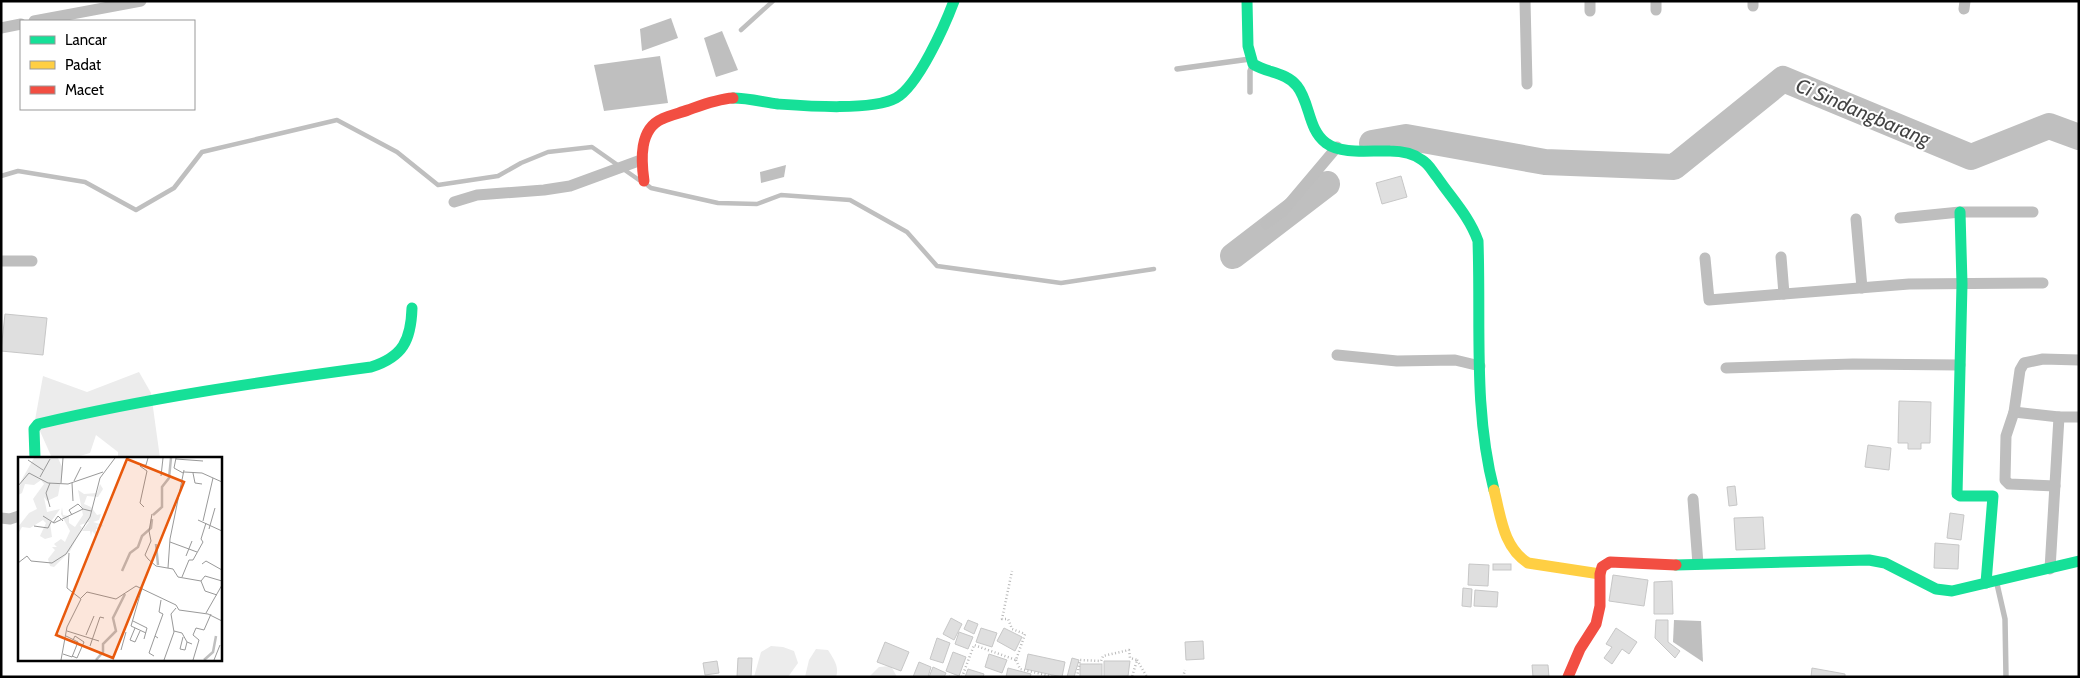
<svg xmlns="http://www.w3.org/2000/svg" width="2080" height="678" font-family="Cabin,sans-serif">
<rect width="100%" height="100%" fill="#fff"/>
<g fill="#ececec">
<polygon points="139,372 151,393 160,458 118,458 118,452 96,435 90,453 73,458 52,458 35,420 43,376 87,392"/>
<polygon points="771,646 783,647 794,651 798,663 788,677 754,677 761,652"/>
<path d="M816 649 828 650C833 658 840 667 836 677H805L809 660Z"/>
<polygon points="891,666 897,677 869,677 879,667"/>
</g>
<g fill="#bfbfbf">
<polygon points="671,18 678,38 642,51 640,29"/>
<polygon points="722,31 738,70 716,77 704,38"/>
<polygon points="660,56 668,103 604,111 594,65"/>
<polygon points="786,165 784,177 761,183 760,172"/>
<polygon points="1674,620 1701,621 1703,662 1673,642"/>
</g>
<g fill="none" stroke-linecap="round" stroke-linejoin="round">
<g stroke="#bfbfbf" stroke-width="4.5">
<polyline points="741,30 773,1"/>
<polyline points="1,176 18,171 85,182 136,210 174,188 202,152 337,120 397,152 438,185 498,176 521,163 548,152 592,147 639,180"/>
<polyline points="646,184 651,188 718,203 757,204 781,195 850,200 907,232 937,266 1061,283 1154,269"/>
</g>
<g stroke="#bfbfbf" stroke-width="26">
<polyline points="1372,143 1406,137 1545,162 1674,167 1783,79 1971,157 2049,126 2079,137"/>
<polyline points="1233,256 1327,184"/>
</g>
</g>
<g fill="#dfdfdf" stroke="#c7c7c7">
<polygon points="1401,176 1407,197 1382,204 1376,183"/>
<polygon points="5,314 47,318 43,355 1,351"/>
<polygon points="1899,401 1931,402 1930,443 1921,443 1921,449 1908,449 1908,443 1898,443"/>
<polygon points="1868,445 1891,448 1889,470 1865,467"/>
<polygon points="1735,486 1737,505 1729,506 1727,487"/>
<polygon points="1950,513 1964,515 1961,540 1947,538"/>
<polygon points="1763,517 1765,549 1736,550 1734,518"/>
<polygon points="1935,543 1959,545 1958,569 1934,568"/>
<polygon points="1469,564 1489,565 1488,586 1468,585"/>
<rect x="1493" y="564" width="18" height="6"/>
<polygon points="1613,575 1648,580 1644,606 1609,601"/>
<polygon points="1672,581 1673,614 1654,614 1654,582"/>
<polygon points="1463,588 1472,589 1471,607 1462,606"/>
<polygon points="1475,590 1498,592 1497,607 1474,606"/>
<polygon points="951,618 962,624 954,640 943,634"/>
<polygon points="968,620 978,624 974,634 964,629"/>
<polygon points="1656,620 1668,620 1668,642 1680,651 1675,658 1655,638"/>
<polygon points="981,628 997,633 992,647 976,642"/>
<polygon points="1004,628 1022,637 1015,651 997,641"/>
<polygon points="1616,628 1637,642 1629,654 1622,649 1612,664 1604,658 1612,647 1606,644"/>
<polygon points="959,632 973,637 968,649 955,644"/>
<polygon points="937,638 950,643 943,663 930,659"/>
<polygon points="1203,641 1204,659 1186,660 1185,642"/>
<polygon points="885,642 909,652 901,671 877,662"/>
<polygon points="953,652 966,657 959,676 946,671"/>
<polygon points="989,654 1007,660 1002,673 985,667"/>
<polygon points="1028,654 1065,662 1062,677 1025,669"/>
<polygon points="738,658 752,658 751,677 737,677"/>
<polygon points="1072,658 1079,660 1074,677 1067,677"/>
<polygon points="717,661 719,673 705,675 703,663"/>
<polygon points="1104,661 1130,661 1128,676 1104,677"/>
<polygon points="919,662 931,667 928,677 913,677"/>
<rect x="1080" y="664" width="22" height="13"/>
<polygon points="1532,665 1548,665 1549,677 1533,677"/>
<polygon points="933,667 946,673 944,677 929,677"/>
<polygon points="1008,668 1031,674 1030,677 1006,677"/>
<polygon points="1812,668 1845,674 1845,677 1811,677"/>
<polygon points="968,669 984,674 983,677 965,677"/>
</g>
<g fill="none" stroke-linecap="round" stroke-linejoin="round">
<g stroke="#b9b9b9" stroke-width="2.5" stroke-dasharray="1 2.5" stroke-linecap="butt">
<polyline points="1016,660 1020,669 1054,677"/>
<polyline points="1137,660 1147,677"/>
<polyline points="949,677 952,677"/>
<polyline points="962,677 974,645 1016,660 1025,634 1012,629 1008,619 1002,619 1012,571"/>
<polyline points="1077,677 1080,660 1101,661 1103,656 1129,650 1130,658 1137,660 1132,677"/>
<polyline points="1183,677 1185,670"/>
</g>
<g stroke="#bebebe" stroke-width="5.5">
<polyline points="1177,69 1250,59"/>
<polyline points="1250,92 1250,71 1252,66"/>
<polyline points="1997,584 2005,619 2006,677"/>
</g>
<g stroke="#bebebe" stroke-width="11">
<polyline points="1525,1 1527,84"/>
<polyline points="1753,6 1753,1"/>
<polyline points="1964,9 1965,1"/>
<polyline points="1656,10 1656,1"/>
<polyline points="1590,11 1590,1"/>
<polyline points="34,21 141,1"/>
<polyline points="1,28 21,24"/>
<polyline points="454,202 477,195 544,190 570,186 641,160"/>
<polyline points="1900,218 1960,212 2033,212"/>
<polyline points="1856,219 1862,288"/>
<polyline points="1266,224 1283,211 1337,147"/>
<polyline points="1781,257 1784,294"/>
<polyline points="1705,258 1709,300 1909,284 2043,283"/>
<polyline points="1,261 32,261"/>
<polyline points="1337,355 1397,361 1455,360 1480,366"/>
<polyline points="1726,368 1853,364 1960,365"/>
<polyline points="2014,412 2059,417"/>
<polyline points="2055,486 2009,484 2005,480 2006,436 2014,412 2020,370 2024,363 2043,359 2079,360"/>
<polyline points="1693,499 1698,564"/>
<polyline points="1,518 10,519 19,516"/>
<polyline points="2050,569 2059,417 2079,417"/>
</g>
<g stroke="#16e098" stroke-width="11">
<path d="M1247 1 1248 46 1253 64C1267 73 1286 72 1297 86 1310 102 1308 130 1326 143 1342 155 1371 150 1390 151 1401 151 1413 153 1422 160 1429 164 1432 171 1437 177 1452 199 1469 216 1478 241 1481 325 1473 409 1494 490"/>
<path d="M733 98C748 98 763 102 778 104 806 106 872 111 896 98 918 86 945 25 954 1"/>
<polyline points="1960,212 1962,284 1957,494 1960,496 1993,496 1986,583"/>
<path d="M35 458 34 429 38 424C148 398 259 382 371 367 403 357 411 340 412 308"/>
<polyline points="1676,565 1869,560 1885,563 1936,589 1952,591 2079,561"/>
</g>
<path stroke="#ffcf43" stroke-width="11" d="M1494 490C1501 517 1503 547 1528 563L1600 574"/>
<g stroke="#f24e42" stroke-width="11">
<path d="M644 181C641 160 639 129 662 119 670 115 680 113 688 110 702 105 717 99 733 98"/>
<polyline points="1568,677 1580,649 1596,624 1600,606 1600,574 1602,567 1610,562 1676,565"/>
</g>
</g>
<g text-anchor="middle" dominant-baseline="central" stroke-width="4" stroke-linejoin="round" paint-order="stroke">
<g font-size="20" font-style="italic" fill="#444" stroke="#fff">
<text transform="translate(1863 112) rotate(23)">Ci Sindangbarang</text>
</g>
</g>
<g transform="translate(18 457)">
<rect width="204" height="204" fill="#fff"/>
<path d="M16 1H40L45 12 40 39 29 44 26 40 29 55 42 52 32 66 34 80 27 82 22 79 28 66 25 63 12 71 4 70 0 77V70L11 56 19 52 15 42 26 27 23 23 16 28 7 27 4 36 0 38 3 24ZM82 27 85 32 80 40 69 39 66 47 73 50 79 58 83 57 81 63 75 65 85 68 84 70 78 68 83 73 78 72V78L74 74 73 80 72 74H64L71 65 62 68 64 71 52 94 36 110 32 109 30 102 37 93 34 90H39L36 87 43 82 47 85 52 74 43 57 44 50 45 58 51 59V66L57 70 65 58 60 33 66 37 79 36Z" fill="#ececec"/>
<path fill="none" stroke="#bfbfbf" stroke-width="2.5" d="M135 58 144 50V30L151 21 153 1M138 87 140 108M104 114 112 96 120 90 124 79 133 71 134 62M78 203 85 195V187L98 174 95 161 107 137M186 203 195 195 198 179"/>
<path fill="none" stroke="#999" stroke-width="1" d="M158 1 156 11 165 16M158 2 185 4M10 3 25 13M166 15 184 16 204 25M175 16 177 26 184 27M143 19 145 1M22 20 32 2M56 24 63 10M43 26 45 1M54 26 55 44M0 29 11 16 30 26 50 27 85 15M32 50 28 36 32 26M126 50 122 46 129 14 122 9 128 8 130 1M134 57 131 74 133 84 127 98 130 102 138 109 155 112 160 120 183 124 187 134 199 138M54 58 51 53 60 47 65 52M25 59 36 66 65 52 73 54M180 63 204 74M185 64 195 21M35 66 40 59 45 64M16 69 30 71 33 65M191 72 197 51M152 85 179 95M168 99 174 84M0 106 9 99 13 104 34 106 48 97 72 60 82 21 97 1M184 107 188 104 204 113M150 111 152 82 166 13M164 120 171 103H175L185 85 183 82 188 66M183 124 187 119 204 124M124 131 113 169 128 176M63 141 69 135 98 142 118 129 158 148 161 153 190 157 204 164M188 156 204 128M115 164 129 171 126 182M117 171 112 183 117 185 122 174M49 174 81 184M156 174 164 176 169 185 174 187M68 178 76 159M165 180 162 192 167 193 169 185M140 181 137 179 145 157 141 155 143 143M72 189 82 160 86 161M103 193 108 175M45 197 54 200 60 185 48 179M54 199 59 201 66 185 57 179 55 183M136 199 131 196 137 179M43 203 49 170 63 142 49 131 51 96M146 203 156 175 153 157 158 151M175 203 181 183 175 178 178 171 186 173 193 157M196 203 202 188"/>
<path fill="#e8590c" fill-opacity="0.15" stroke="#e8590c" stroke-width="2.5" d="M109 2 166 25 95 201 38 178Z"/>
<rect width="204" height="204" fill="none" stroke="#000" stroke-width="2.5"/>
</g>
<rect width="2080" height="678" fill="none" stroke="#000000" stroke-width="5"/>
<rect x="20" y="20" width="175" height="90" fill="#ffffff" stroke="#999999"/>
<rect x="30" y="36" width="25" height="8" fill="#16e098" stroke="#999999"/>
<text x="65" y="45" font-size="15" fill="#000000">Lancar</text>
<rect x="30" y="61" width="25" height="8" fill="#ffcf43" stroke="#999999"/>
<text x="65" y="70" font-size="15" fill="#000000">Padat</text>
<rect x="30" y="86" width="25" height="8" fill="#f24e42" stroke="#999999"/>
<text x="65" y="95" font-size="15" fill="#000000">Macet</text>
</svg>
